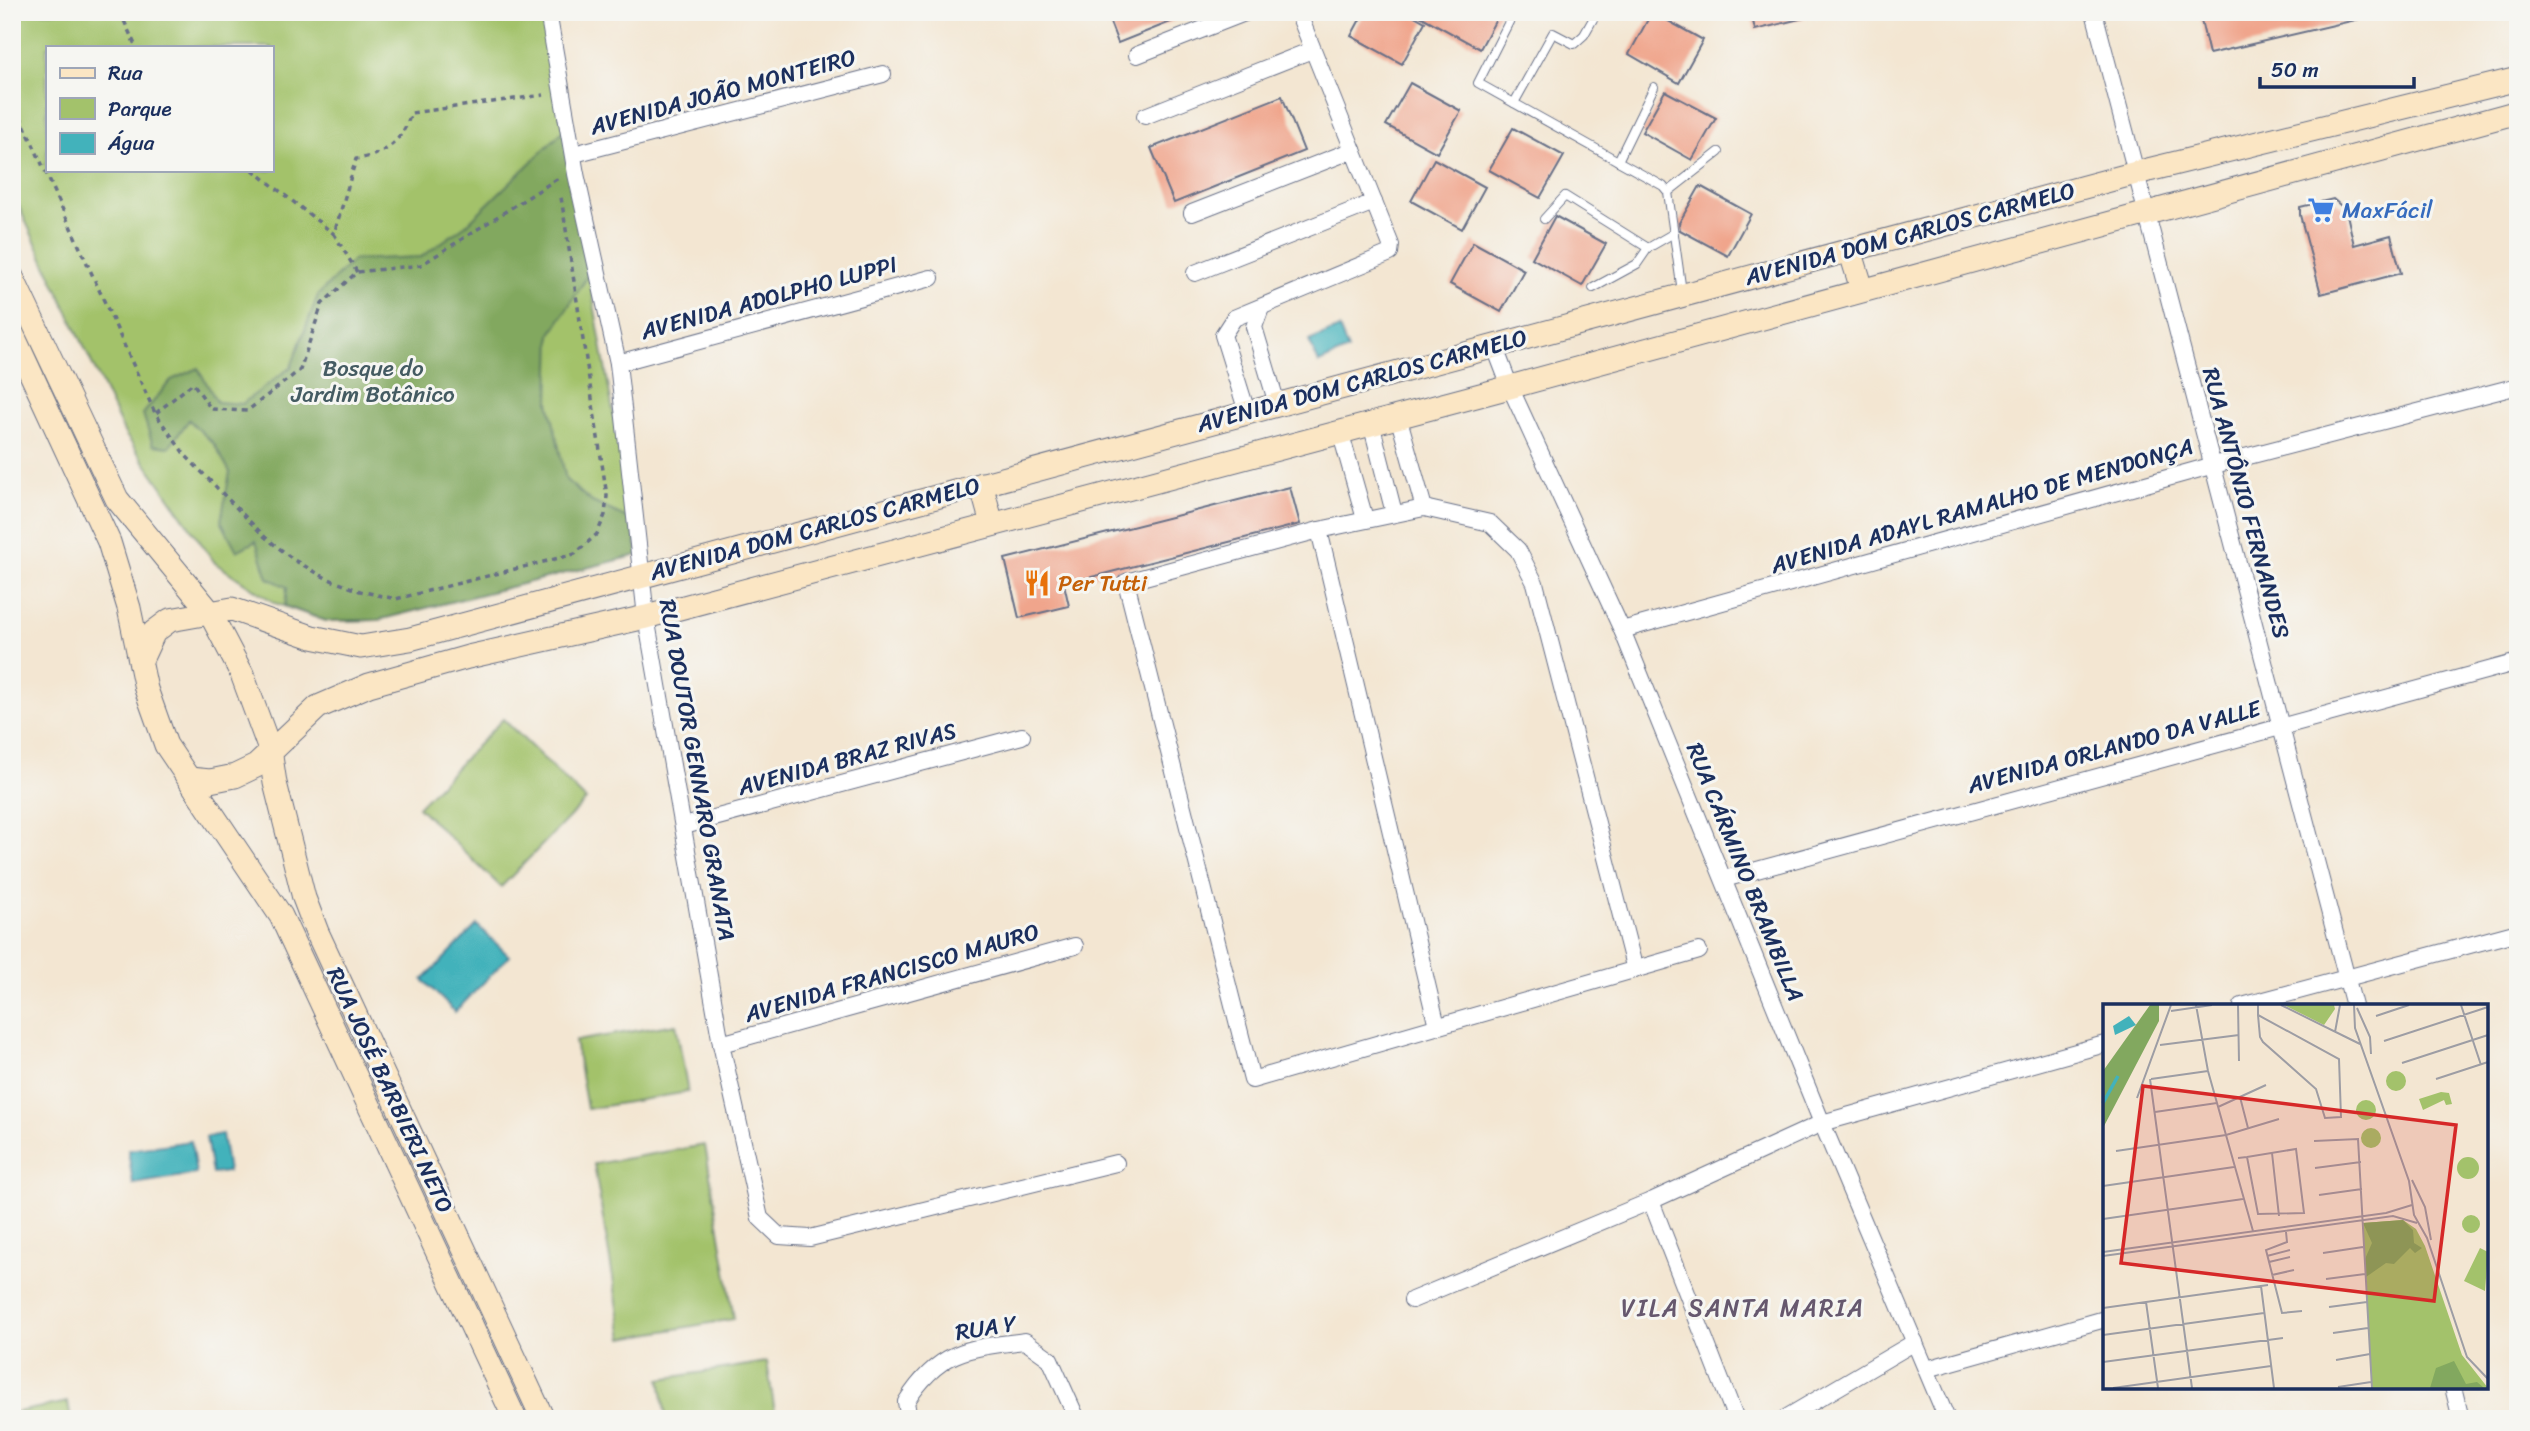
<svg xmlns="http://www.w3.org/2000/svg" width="2530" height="1431" font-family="Sriracha,sans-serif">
<rect width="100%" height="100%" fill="#f6f6f2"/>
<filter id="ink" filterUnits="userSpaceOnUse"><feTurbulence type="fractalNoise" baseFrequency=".0143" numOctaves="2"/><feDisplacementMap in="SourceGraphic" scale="14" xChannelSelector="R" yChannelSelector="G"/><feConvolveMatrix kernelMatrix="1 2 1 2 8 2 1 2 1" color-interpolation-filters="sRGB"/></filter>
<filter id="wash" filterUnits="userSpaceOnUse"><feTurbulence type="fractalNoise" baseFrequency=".00686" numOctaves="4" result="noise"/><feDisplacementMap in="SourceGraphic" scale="28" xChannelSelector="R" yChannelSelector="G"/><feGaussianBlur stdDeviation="1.57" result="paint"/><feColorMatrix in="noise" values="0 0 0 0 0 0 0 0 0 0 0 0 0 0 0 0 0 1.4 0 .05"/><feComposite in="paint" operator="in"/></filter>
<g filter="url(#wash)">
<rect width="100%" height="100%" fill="#f3e6d2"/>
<g fill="#a3c26b" stroke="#5f7864" stroke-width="2" fill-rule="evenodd">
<path d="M12 12H543L638 555 378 620 326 621 275 603 215 563 125 434 12 192ZM47 47H271V170H47Z"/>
<polygon points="503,719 586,800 501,887 418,807"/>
<polygon points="676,1024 688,1092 587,1109 575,1041"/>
<polygon points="705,1145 734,1319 623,1338 594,1164"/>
<polygon points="767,1362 776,1419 666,1419 660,1379"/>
<polygon points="68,1402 71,1419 12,1419 12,1413"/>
</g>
<polygon fill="#82a85f" stroke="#4e6c5e" stroke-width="2" points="564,130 589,274 551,334 549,402 566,480 592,502 632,520 638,555 378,620 326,621 285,606 287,587 268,578 256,541 237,551 221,521 230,472 214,444 189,420 169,447 153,445 143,414 171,380 198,368 217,402 242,404 291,367 318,295 353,260 421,257 466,225"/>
<g fill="#42b2bb" stroke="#2e708c" stroke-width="2">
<polygon points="1339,328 1348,350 1319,363 1309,341"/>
<polygon points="477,925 509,956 455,1012 423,980"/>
<polygon points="222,1134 228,1172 212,1174 206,1137"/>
<polygon points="191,1141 196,1174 133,1184 128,1150"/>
</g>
<g id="blocks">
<g fill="#f0a58c">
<polygon points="1106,12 1193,12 1193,13 1118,43"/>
<polygon points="1364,12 1407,12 1425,22 1402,64 1351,36"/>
<polygon points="1413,12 1500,12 1480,49"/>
<polygon points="1652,12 1703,40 1679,83 1629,54"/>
<polygon points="1751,12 1803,12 1804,18 1755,30"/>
<polygon points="2199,12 2363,12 2364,18 2209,54"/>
<polygon points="1410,83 1461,111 1437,153 1386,125"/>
<polygon points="1665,91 1716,118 1692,160 1642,132"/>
<polygon points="1282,96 1304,151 1174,203 1151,148"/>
<polygon points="1513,128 1564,156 1540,198 1489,170"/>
<polygon points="1434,159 1485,187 1462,229 1411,201"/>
<polygon points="1700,186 1751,214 1728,256 1680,230 1679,223"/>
<polygon points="2333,199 2346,210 2354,245 2391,235 2401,273 2321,294 2300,215 2300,207"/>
<polygon points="1555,216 1606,244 1582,286 1532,258"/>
<polygon points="1473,242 1524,270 1501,312 1450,284"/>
<polygon points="1290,487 1300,524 1064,584 1069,606 1019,618 1005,559"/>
</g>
</g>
</g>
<g filter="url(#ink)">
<use href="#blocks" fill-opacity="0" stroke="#676f87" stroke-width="2"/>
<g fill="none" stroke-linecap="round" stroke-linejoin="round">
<g stroke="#676f87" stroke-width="10">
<g id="lane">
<polyline points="1514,12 1478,83 1663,186 1668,192 1682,292"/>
<polyline points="1514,103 1553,33 1574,44 1584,35 1597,12"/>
<polyline points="1618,161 1654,87"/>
<polyline points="1668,192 1719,152"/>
<polyline points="1544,219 1565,196 1648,248"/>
<polyline points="1593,288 1637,264 1648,248 1674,233"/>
</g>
</g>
<g stroke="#676f87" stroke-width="18">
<g id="street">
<polyline points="548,12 576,174 618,363 646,617 721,1044 760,1218 779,1236 810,1238 1116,1163"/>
<polyline points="2094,12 2354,1006"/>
<polyline points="1137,55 1247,12"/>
<polyline points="1145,116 1312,50"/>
<polyline points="574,154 883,74"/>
<polyline points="1192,213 1353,150"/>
<polyline points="1195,273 1374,202"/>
<polyline points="1261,308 1254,327 1277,404"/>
<polyline points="1494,345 1510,387 1622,630 1822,1123 1947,1419"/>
<polyline points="618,363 931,278"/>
<polyline points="1247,412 1223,335 1234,318 1390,253 1391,245 1298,12"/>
<polyline points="1398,416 1424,508"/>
<polyline points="1371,423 1394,513"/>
<polyline points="1340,431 1365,519"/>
<polyline points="1319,530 1437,1026"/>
<polyline points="1622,630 2214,465 2518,386"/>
<polyline points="684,826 1022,736"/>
<polyline points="1724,879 2518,662"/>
<polyline points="1635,970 1535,583 1518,550 1490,523 1424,508 1319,530 1126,582 1252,1080 1699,951"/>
<polyline points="2242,1006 2518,932"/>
<polyline points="721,1044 1075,946"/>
<polyline points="1651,1201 1736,1419"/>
<polyline points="1412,1300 1651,1201 1822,1123 2105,1044"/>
<polyline points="1927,1369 2105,1319"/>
<polyline points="2453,1387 2461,1419"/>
<path d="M909 1419 906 1402C939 1350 967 1348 1025 1341L1050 1359 1077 1419"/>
<polyline points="1784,1419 1915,1342"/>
</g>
</g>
<g stroke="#676f87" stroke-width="25">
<g id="secondary">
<polyline points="1850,250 1862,289"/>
<polyline points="12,277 117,499 209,611 242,674 270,750 275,783 304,898 317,932 543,1419"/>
<polyline points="12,333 109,542 129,608 146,689 166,745 281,916 515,1419"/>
<polyline points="981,484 992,524"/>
<polyline points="141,660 154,632 170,620 232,609 312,637 361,647 410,639 2136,173 2518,79"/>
<polyline points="190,779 210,781 235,776 256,766 318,707 369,685 468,657 646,617 1510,387 2518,112"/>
</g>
</g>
<g stroke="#676f87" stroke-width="3.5" stroke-dasharray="5 5" stroke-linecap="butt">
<polyline points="120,12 136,47"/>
<polyline points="12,98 155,413 185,455 265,537 294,560 326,578 360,591 396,599 575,554 597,534 605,515 607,496 561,197"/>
<polyline points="253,170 334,234"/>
<path d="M357 272 334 234 356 159C385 155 402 142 411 113L544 95"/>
<polyline points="156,413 193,383 211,409 247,411 300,370 322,304 357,272 421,265 560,177"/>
</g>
<use href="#lane" stroke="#fff" stroke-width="8"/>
<use href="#street" stroke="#fff" stroke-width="16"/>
<use href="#secondary" stroke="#fbe6c4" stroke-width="23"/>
</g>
</g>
<defs>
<g id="supermarket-bare" transform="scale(2.1)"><path d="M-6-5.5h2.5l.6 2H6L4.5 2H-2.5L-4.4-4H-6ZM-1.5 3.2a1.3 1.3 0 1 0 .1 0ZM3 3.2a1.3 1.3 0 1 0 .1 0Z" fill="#3f7fe0" stroke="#f6f6f2" stroke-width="2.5" paint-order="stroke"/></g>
<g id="restaurant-bare" transform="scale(2.1)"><path d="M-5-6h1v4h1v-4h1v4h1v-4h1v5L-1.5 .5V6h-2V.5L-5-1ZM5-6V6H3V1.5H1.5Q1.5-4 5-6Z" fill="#e8710a" stroke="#f6f6f2" stroke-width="2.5" paint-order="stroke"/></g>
</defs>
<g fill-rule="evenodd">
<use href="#supermarket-bare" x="2321" y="210"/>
<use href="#restaurant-bare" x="1037" y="583"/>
</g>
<g text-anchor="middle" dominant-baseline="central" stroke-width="6" stroke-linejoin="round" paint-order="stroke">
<g font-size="23" fill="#1b2f5e" stroke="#f6f6f2">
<text transform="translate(723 92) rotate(-15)">AVENIDA JOÃO MONTEIRO</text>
<text transform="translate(1910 234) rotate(-15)">AVENIDA DOM CARLOS CARMELO</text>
<text transform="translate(769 298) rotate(-15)">AVENIDA ADOLPHO LUPPI</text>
<text transform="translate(1362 381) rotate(-15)">AVENIDA DOM CARLOS CARMELO</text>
<text transform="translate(2246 503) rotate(75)">RUA ANTÔNIO FERNANDES</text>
<text transform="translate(1982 506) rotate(-16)">AVENIDA ADAYL RAMALHO DE MENDONÇA</text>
<text transform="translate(815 529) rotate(-15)">AVENIDA DOM CARLOS CARMELO</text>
<text transform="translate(2114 747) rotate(-15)">AVENIDA ORLANDO DA VALLE</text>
<text transform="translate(847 759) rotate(-15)">AVENIDA BRAZ RIVAS</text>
<text transform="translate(697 770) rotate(80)">RUA DOUTOR GENNARO GRANATA</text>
<text transform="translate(1745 872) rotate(68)">RUA CÁRMINO BRAMBILLA</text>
<text transform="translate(892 973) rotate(-16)">AVENIDA FRANCISCO MAURO</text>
<text transform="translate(390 1090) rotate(65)">RUA JOSÉ BARBIERI NETO</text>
<text transform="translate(986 1328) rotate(-9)">RUA Y</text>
</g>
<g font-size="23" fill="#366cbe" stroke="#f6f6f2" text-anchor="start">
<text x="2342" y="210">MaxFácil</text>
</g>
<g font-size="23" fill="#445b62" stroke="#f6f6f2">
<text x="373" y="368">Bosque do<tspan x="373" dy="26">Jardim Botânico</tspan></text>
</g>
<g font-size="23" fill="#c56008" stroke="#f6f6f2" text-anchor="start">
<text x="1058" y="583">Per Tutti</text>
</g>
<g font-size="24" letter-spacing="2" fill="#66586e" stroke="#f6f6f2">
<text x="1743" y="1308">VILA SANTA MARIA</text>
</g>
</g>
<g transform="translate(2103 1004)">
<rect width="385" height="385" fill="#f3e6d2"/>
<path d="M181 1H231L232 5 221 21ZM283 77a10 10 0 1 1 20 0a10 10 0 1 1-20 0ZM338 88 346 89 349 100 343 101 341 96 320 106 316 95ZM253 106a10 10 0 1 1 20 0a10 10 0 1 1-20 0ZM258 134a10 10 0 1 1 20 0a10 10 0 1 1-20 0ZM354 164a11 11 0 1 1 22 0a11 11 0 1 1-22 0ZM359 220a9 9 0 1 1 18 0a9 9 0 1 1-18 0ZM300 216 313 225 322 242 359 351 385 384H269L260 219ZM377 244 385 248 382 287 361 277Z" fill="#a3c26b"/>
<path d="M47 1H56V17L0 124V153V67ZM300 216 310 226 311 239 319 244 312 249 307 244 291 260 283 259 263 273 262 255 269 239 260 219ZM351 357 363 380 374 378 381 384H327L333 364Z" fill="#82a85f"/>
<path d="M26 12 33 21 12 31 10 22Z" fill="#42b2bb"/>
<path fill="none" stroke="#42b2bb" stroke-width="3.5" d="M0 99 15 72"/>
<path fill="none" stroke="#9d9da4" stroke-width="2" d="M93 1 105 67 150 227M135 1 136 57M155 1V11L157 33 160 38 213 85 222 114 238 113 236 55 155 11M178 1 257 40M251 1 252 24 306 177 311 211 324 234 364 353 385 375M358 1 378 61M254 4 267 33 268 50M68 7 109 1M273 12 306 1M232 28 237 1M281 37 385 3M57 41 136 31M299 59 385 31M47 75 89 384M48 75 105 67M333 75 385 58M137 93 145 124M34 94 68 1M115 103 163 81M52 108 114 99M211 137 255 135 269 384M13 147 123 131 176 115M169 149 176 212M135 154 144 153 193 145 201 209 155 210 144 153M212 164 258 158M309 176 322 203 328 236M0 182 131 163M216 191 259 185M0 215 140 195M183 228 184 238 163 246 179 309 199 307M0 248 283 209 309 201M220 249 260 243M0 252 290 212 314 219M164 252 187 246M166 258 187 253M169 271 191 266M223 275 262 270M158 282 171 384M43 298 55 384M226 303 264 298M0 304 165 281M230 329 265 324M0 331 161 309M233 356 267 350M0 358 180 334M235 383 268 378M10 384 168 362"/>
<path fill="#d62828" fill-opacity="0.15" stroke="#d62828" stroke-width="3.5" d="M40 82 353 121 331 297 18 259Z"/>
<rect width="385" height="385" fill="none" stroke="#1b2f5e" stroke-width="3.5"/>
</g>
<rect width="2530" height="1431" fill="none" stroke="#f6f6f2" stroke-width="42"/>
<rect x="46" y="46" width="228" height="126" fill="#f6f6f2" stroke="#9ea6b7" stroke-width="2"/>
<rect x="60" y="68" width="35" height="10" fill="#fbe6c4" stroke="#9ea6b7" stroke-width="2"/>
<text x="108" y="80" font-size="21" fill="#1b2f5e">Rua</text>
<rect x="60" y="98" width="35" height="21" fill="#a3c26b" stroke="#9ea6b7" stroke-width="2"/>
<text x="108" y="116" font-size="21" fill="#1b2f5e">Parque</text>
<rect x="60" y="133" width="35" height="21" fill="#42b2bb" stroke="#9ea6b7" stroke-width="2"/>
<text x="108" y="150" font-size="21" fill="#1b2f5e">Água</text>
<path d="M2260 77v10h154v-10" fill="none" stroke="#1b2f5e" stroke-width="3.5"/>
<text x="2271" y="77" font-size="21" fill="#1b2f5e" stroke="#f6f6f2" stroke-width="5" paint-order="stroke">50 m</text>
</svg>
